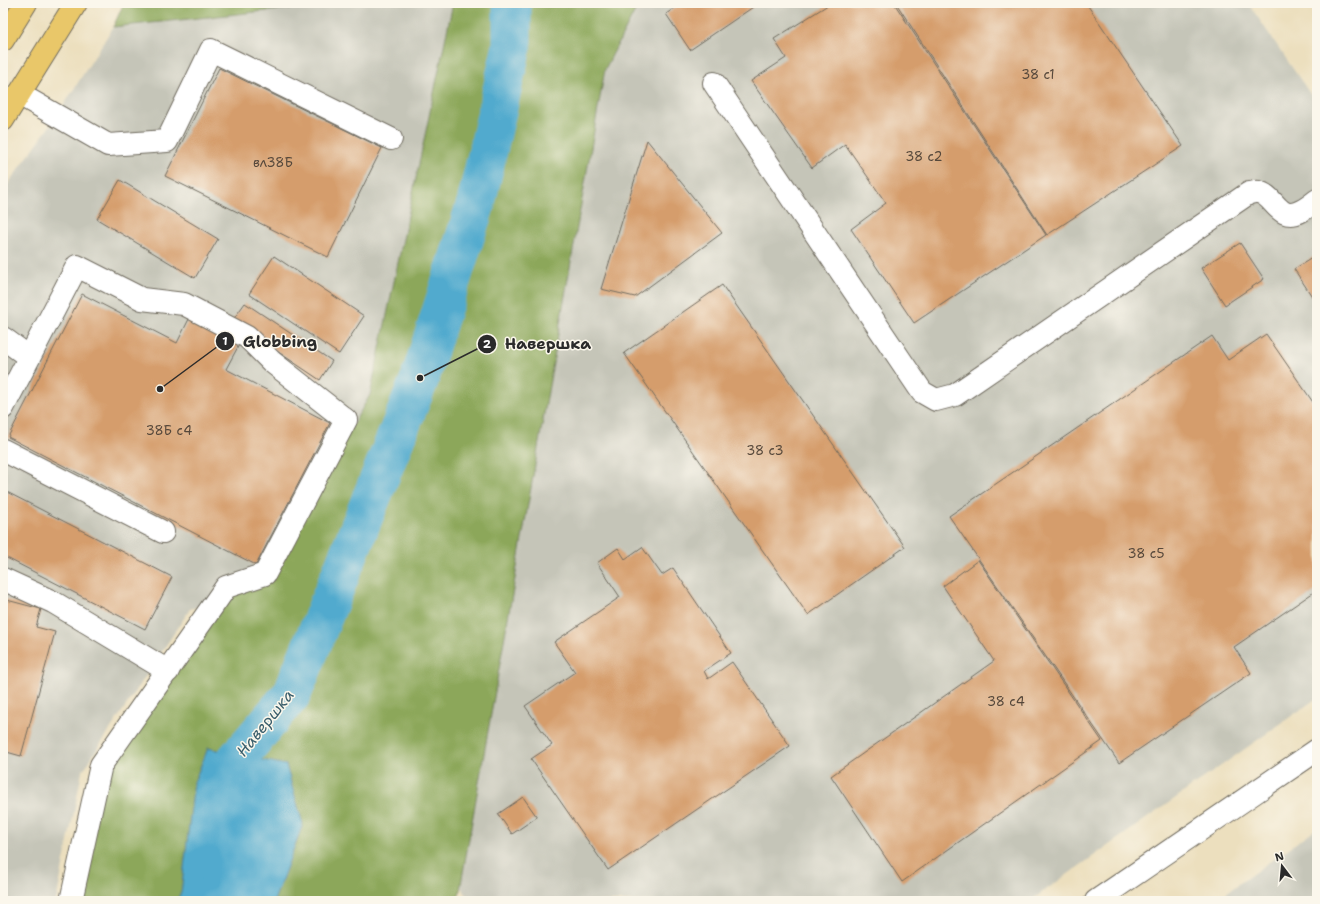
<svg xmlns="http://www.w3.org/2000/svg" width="1320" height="904" font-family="'Shantell Sans',sans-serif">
<rect width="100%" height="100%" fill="#fbf7ec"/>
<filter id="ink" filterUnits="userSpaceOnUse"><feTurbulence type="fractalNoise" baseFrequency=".025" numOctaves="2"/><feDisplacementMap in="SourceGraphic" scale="8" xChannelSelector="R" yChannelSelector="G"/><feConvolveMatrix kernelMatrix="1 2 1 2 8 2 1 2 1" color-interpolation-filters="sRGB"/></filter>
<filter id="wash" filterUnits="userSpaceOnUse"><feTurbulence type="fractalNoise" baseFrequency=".012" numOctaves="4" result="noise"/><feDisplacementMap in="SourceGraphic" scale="16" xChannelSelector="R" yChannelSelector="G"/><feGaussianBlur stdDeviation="0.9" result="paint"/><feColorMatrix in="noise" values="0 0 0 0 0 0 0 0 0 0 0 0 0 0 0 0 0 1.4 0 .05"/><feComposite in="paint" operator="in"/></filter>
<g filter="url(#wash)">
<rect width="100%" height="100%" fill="#ecdfbe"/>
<g fill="#c5c5b8">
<polygon points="342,3 453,3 370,395 274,587 190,609 82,772 56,901 3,901 3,191 57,116 113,27"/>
<polygon points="637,3 1248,3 1317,104 1317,698 1030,901 471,901 459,885 605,69"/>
<polygon points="1317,828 1317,901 1215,901"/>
</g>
<g fill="#8ca75a" stroke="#5c6942">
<polygon points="124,3 342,3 113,27"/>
<polygon points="453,3 639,3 605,69 458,901 71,901 101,765 226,587 265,574 370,395"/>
</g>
<polygon fill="#51aace" stroke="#3e6a7c" points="208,748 286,765 303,824 274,901 176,901 181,893 194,782"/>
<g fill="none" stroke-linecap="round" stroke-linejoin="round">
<polyline stroke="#51aace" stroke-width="39" points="215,901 223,873 235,761 292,694 420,378 476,203 512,46 512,3"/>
</g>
<g id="blocks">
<g fill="#d59d6c">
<polygon points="682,3 759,3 690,50 666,14"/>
<polygon points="831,3 894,3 1046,235 914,323 851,229 886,203 845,144 812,168 751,81 786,58 774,39"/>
<polygon points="896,3 1086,3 1183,146 1047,235"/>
<polygon points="219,68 382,148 328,257 165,176"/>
<polygon points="647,140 722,233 635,297 601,289"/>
<polygon points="120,180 218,239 195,278 97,219"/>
<polygon points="1240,243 1264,279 1225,305 1201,268"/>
<polygon points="1317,255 1317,304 1294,269"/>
<polygon points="274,256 364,316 339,354 249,294"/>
<polygon points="722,285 905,547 808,615 624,353"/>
<polygon points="82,294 177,343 190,317 240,343 226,369 330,423 256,565 8,437"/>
<polygon points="245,303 332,361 320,380 232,321"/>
<polygon points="1266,334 1317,408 1317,590 1234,647 1251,673 1119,763 949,516 1212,336 1228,360"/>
<polygon points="3,490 172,577 145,629 3,556"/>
<polygon points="642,547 662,575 673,568 731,653 704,671 708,679 732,662 790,746 608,870 531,759 552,745 525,706 575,672 554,642 620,597 597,563 618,548 625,559"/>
<polygon points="978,560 1102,741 902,882 831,776 994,661 943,586"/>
<polygon points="3,599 41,609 36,627 55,632 21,756 3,751"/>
<polygon points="523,797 537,817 512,834 498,814"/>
</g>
</g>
</g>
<g filter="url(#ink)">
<use href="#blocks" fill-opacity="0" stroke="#6f6a5e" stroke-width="1"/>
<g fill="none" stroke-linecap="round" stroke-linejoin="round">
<g stroke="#6f6a5e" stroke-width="24">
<g id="minor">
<path d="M714 83 922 392 936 400 955 395 1249 193C1252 193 1256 191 1258 192 1275 195 1278 223 1301 211 1307 208 1312 204 1317 200"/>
<polyline points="19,94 108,145 167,141 211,50 391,139"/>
<polyline points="3,338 29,357"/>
<polyline points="3,408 77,266 142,299 184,304 247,337 272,362 346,420 265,574 226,587 101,765 71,901"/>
<polyline points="3,450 163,532"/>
<polyline points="3,579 53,602 168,671"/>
<polyline points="1096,901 1317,750"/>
</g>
</g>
<g stroke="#6f6a5e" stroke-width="24">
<g id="major">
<polyline points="3,40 26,3"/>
<polyline points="3,120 76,3"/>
</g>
</g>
<use href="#minor" stroke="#fff" stroke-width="22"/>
<use href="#major" stroke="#e9c769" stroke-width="22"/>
</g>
</g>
<g text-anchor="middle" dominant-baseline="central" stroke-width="3" stroke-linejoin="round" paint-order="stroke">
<g font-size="13" fill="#56483b">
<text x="1038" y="74">38 с1</text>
<text x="924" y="156">38 с2</text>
<text x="273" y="162">вл38Б</text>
<text x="169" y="430">38Б с4</text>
<text x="765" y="450">38 с3</text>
<text x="1146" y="553">38 с5</text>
<text x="1006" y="701">38 с4</text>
</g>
<g font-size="16" font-style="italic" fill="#3a5e6c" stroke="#fbf7ec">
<text transform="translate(265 723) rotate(-51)">Навершка</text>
</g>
</g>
<path fill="none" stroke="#2b2b2b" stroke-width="1.5" d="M160 389L225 341M420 378L487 344"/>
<g fill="#2b2b2b" stroke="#fbf7ec" stroke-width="1.5">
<circle cx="160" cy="389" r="4"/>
<circle cx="420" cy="378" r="4"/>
<circle cx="225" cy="341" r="10"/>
<circle cx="487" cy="344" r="10"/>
</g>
<g font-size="12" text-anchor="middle" font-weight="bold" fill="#fff">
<text x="225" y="345">1</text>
<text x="487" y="348">2</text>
</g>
<g font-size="16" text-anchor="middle" font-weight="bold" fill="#2b2b2b" stroke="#fbf7ec" stroke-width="3" stroke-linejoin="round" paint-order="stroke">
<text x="280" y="347">Globbing</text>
<text x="548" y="349">Навершка</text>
</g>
<rect width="1320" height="904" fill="none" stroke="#fbf7ec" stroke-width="16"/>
<g transform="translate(1282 866) rotate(344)" stroke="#fbf7ec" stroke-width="3" paint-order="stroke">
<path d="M0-3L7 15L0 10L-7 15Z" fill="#2b2b2b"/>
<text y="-6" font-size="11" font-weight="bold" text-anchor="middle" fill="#2b2b2b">N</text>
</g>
</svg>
